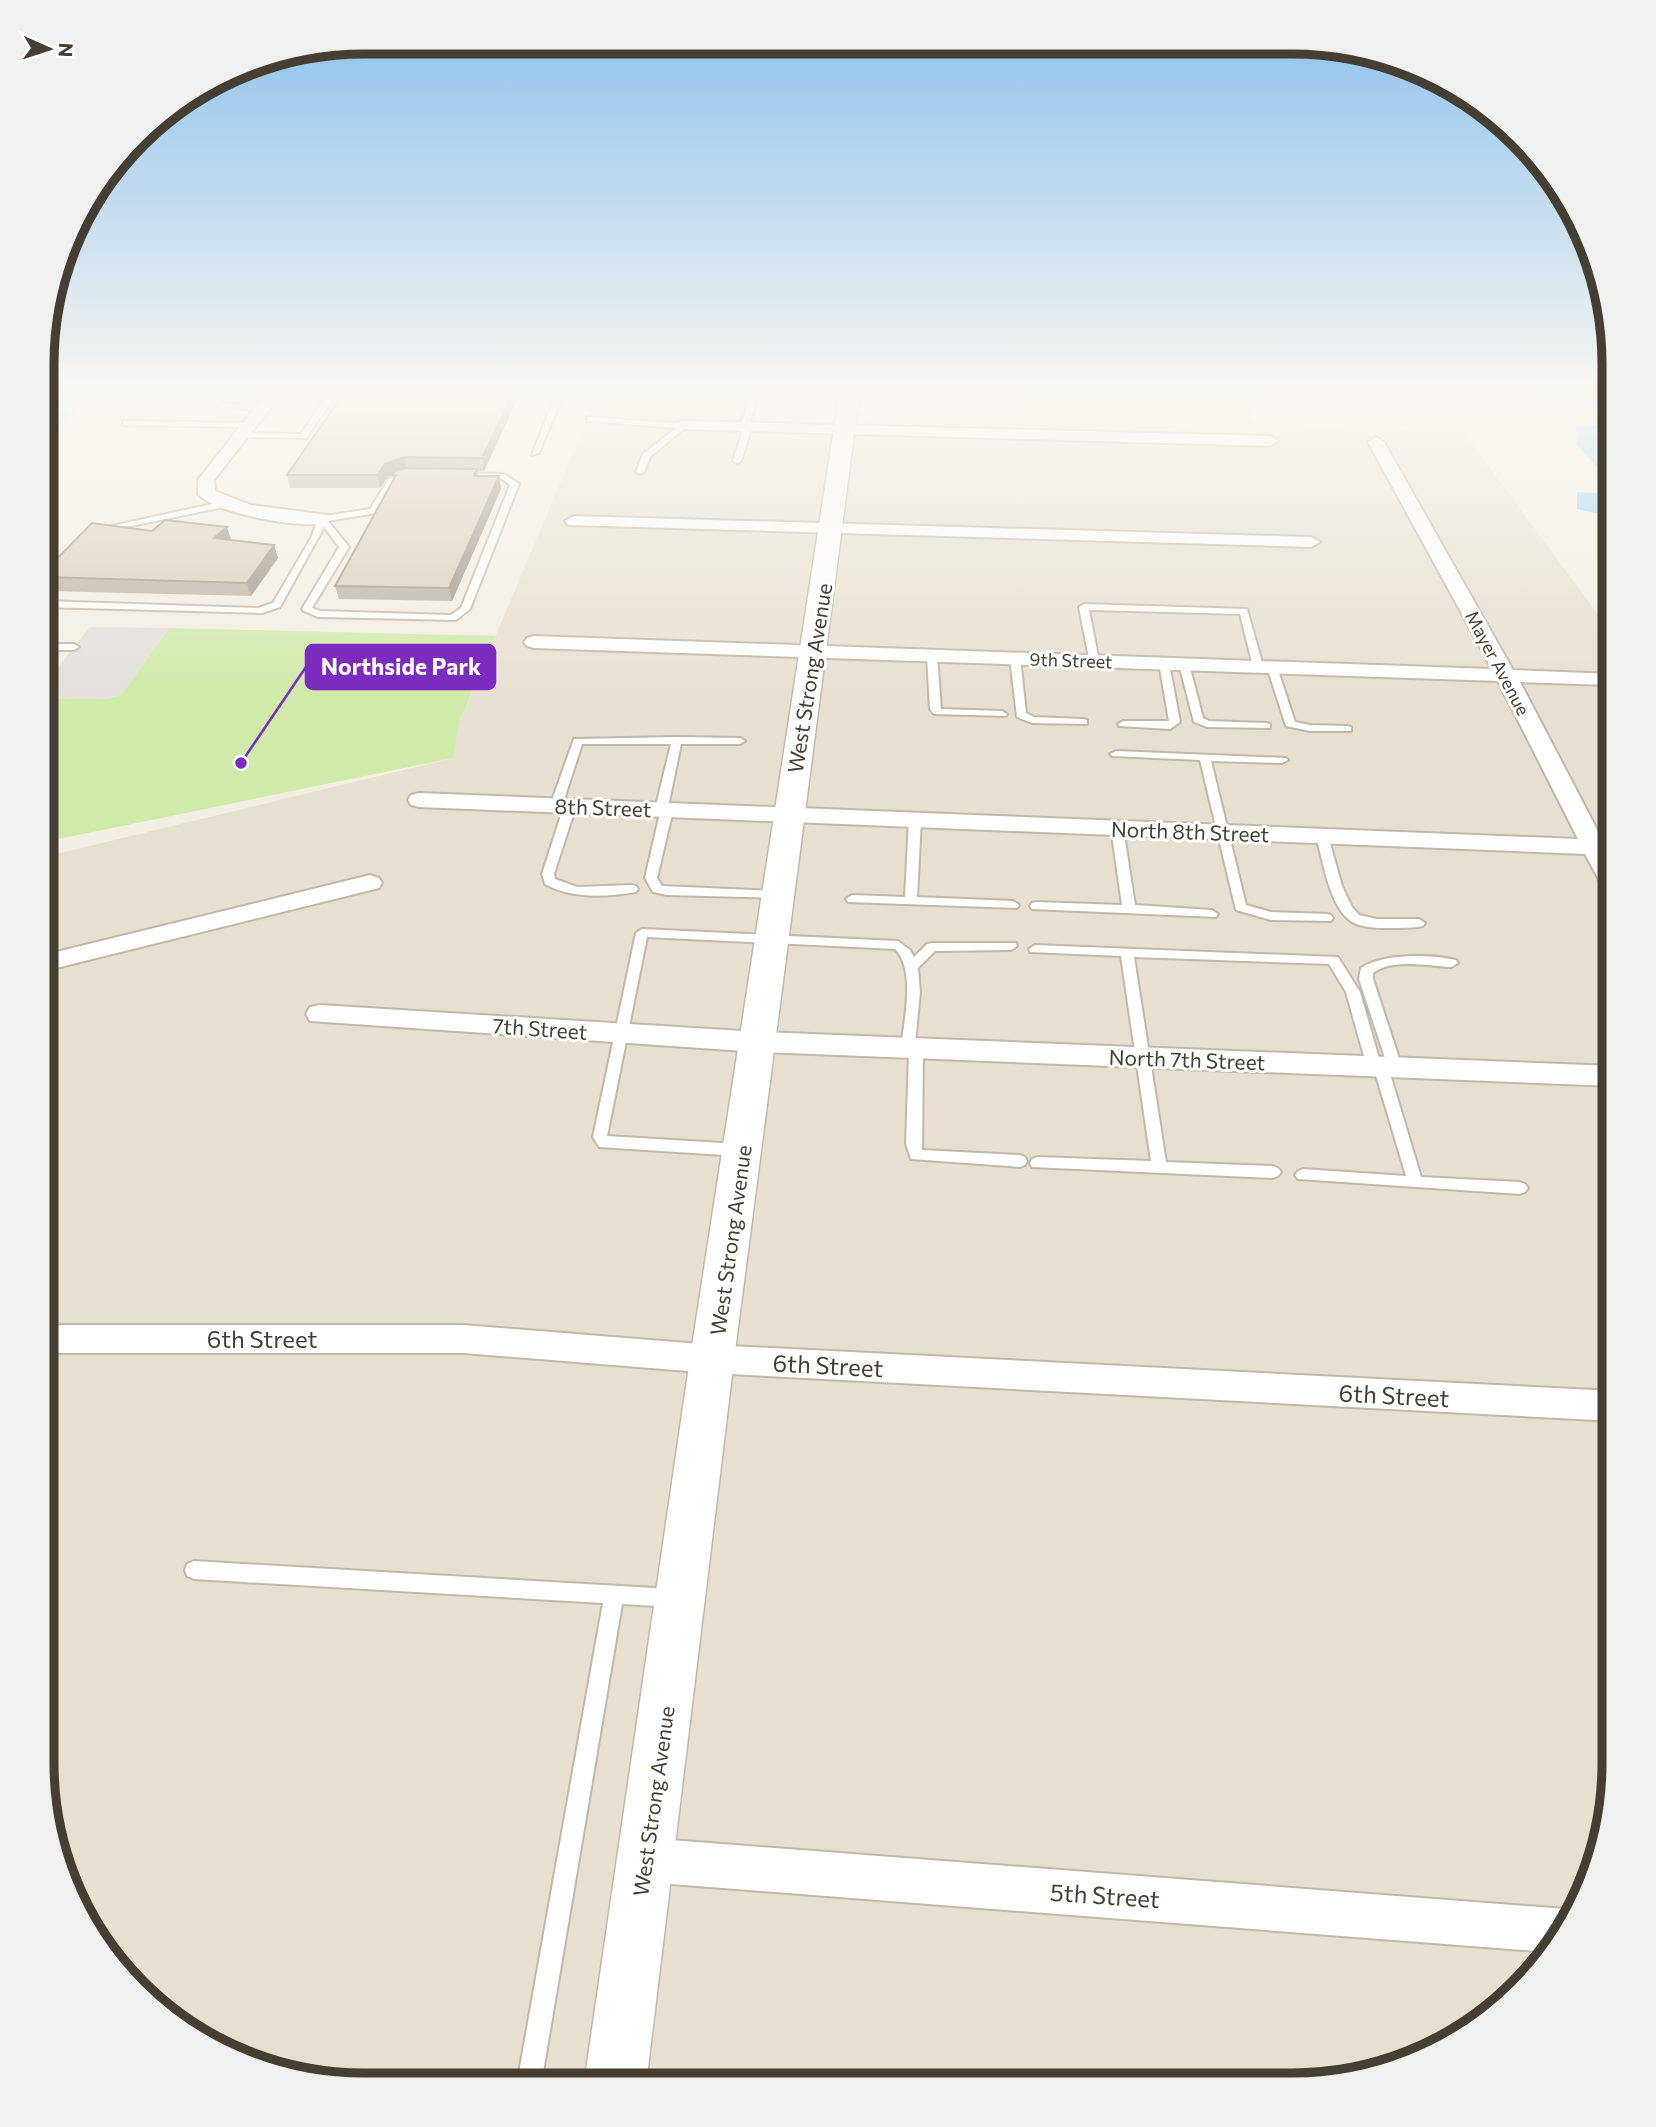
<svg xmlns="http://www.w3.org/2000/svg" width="1656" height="2127" font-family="Commissioner,sans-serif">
<rect width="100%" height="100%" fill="#f3eee3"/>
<polygon fill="#e7e0d1" points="597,396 1246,396 1254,422 1464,433 1614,636 1613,1784 1571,1924 1519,1991 1453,2042 1313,2084 342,2084 261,2068 185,2031 85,1924 53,1847 42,1764 44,857 453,758 460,720"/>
<polygon fill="#cfeaa9" points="169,628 495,636 460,720 453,758 44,842 44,698 105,699 121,695"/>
<polygon fill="#e3e0dc" points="90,627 169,628 121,695 105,699 44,698 44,685"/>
<g fill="#9cd2f4">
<polygon points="1614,425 1614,486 1577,445 1576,426"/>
<polygon points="1577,492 1614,494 1614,517 1577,509"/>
</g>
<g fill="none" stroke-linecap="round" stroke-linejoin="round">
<polyline stroke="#9cd2f4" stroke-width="4.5" points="1421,396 1478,403 1614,402"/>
<polygon fill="#9cd2f4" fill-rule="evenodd" points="74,396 89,396 50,435 45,436 45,424"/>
<g stroke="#c2b8a9" stroke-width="4">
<g id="service">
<polygon points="216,396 224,396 221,401 223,403 263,406 267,408 263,410 221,407 213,401"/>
<polygon points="327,396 335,396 306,438 241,437 237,435 241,433 301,434"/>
<polygon points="555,396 563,396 539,453 532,455"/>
<polygon points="750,396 758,396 750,422 752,427 741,461 737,463 733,461 744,427 742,422"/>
<polygon points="590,417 683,424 687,426 650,457 644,472 640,474 636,472 643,454 676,428 587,421 587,417"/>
<polygon points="126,421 250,423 254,425 250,427 123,425 123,421"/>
<path d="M407 472 504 474 519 484 470 609 456 620 318 617 304 611 302 609 339 547 324 527 280 607 262 613 44 607V601L258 608 273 603 311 538 319 517 370 509 389 479ZM408 478 502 479 510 485 461 608 451 615 320 611 312 608 349 547 328 521 376 513 395 483Z"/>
<polygon points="226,501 229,502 229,506 97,533 93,530"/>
<polygon points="1084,604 1247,609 1263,666 1258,669 1253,666 1240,614 1089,610 1099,661 1090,663 1079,607"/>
<polygon points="44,644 74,644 79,647 74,650 44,650"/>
<polygon points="932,652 937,655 941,709 1002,711 1007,714 1006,716 934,714 930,709 927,655"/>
<polygon points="1015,655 1020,658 1026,713 1034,717 1083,719 1087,720 1087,724 1032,723 1017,717 1010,658"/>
<polygon points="1164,660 1169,663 1180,722 1170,729 1119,726 1118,724 1123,721 1169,721 1159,663"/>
<polygon points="1184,661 1189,664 1203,718 1209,721 1266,723 1270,724 1270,728 1207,727 1194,722 1179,664"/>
<polygon points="1272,664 1277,667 1295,722 1310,725 1347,726 1351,727 1351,731 1310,731 1286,726 1267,667"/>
<polygon points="677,737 740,738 745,741 740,744 681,744 668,807 673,810 657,878 662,886 778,891 784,895 782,898 667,895 653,892 645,878 660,813 655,810 671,744 582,744 562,806 556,809 550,806 574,739"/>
<polygon points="1116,751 1286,758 1288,760 1282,763 1211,761 1246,905 1271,912 1327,914 1331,915 1333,918 1331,921 1271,920 1236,910 1200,760 1112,756 1110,754"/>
<path d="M570 803 576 806 554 874 555 879 577 887 632 885 636 886 638 889 636 892C608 897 570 899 545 884L542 874 564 806Z"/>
<polygon points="915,816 921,820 917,897 1013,901 1019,905 1017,908 848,902 846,899 852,895 905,897 909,820"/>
<polygon points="1117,824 1123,828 1135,905 1212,910 1218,914 1216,917 1032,909 1030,906 1032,903 1036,902 1122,905 1111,828"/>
<path d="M1322 832 1328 836 1342 886 1352 907 1359 915 1377 919H1419L1425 923 1423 926C1413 928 1401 928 1390 928 1378 928 1363 928 1352 922 1329 907 1323 860 1316 836Z"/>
<path d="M642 929 898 941 910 950 914 957 927 944 932 943H1016L1017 946 1011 950 935 951 918 968 920 992 915 1043 921 1045 923 1048 922 1150 1020 1155 1025 1157 1027 1161 1025 1165 1020 1167 911 1159 906 1144 909 1053 903 1051 901 1048C904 1021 916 970 895 949L647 937 607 1136 739 1144 744 1146 746 1150 744 1154 739 1156 599 1147 593 1137 636 933Z"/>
<path d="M1035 945 1338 957 1360 992 1380 1062 1386 1063 1388 1067 1359 979 1361 968C1383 953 1430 954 1456 960L1458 963 1451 967C1427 966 1393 958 1373 973V979L1402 1067 1395 1072 1388 1067 1421 1177 1520 1182 1525 1184 1528 1188 1525 1192 1520 1194 1298 1179 1295 1175 1298 1171 1303 1169 1406 1176 1375 1072 1369 1071 1367 1067 1346 992 1329 964 1134 957 1166 1162 1273 1166 1278 1168 1281 1172 1278 1176 1273 1178 1032 1167 1030 1163 1032 1159 1037 1157 1151 1161 1121 956 1030 952 1029 949Z"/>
<polygon points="194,1561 672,1589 679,1591 682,1598 679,1605 672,1607 622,1604 541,2084 517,2084 603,1603 194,1579 187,1576 185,1570 187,1564"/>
</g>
</g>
<g stroke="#c2b8a9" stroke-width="4">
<g id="minor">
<path d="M264 396H280L214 480 215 491 251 505 328 515 331 519 328 523C302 529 216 514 198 494V480Z"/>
<polygon points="683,421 1270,436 1278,441 1270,446 677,429 675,426 677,423"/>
<polygon points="1376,437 1384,442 1513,670 1614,674 1614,684 1608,685 1520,682 1614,862 1614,894 1605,891 1585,854 419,807 411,805 408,800 411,795 419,793 1578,839 1498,681 534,648 527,646 524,642 527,638 534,636 1492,669 1368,442"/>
<polygon points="574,516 1311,537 1320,542 1311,547 568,525 565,521"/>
<polygon points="370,875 379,878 382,883 379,888 44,971 44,955"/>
<polygon points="320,1005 759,1032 1614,1066 1614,1086 759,1052 310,1021 306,1014 310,1007"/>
<polygon points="43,1325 463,1325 712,1345 1614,1391 1614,1421 712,1373 463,1353 43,1353"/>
<polygon points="645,1838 1566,1909 1574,1912 1571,1924 1549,1952 645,1882 630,1875 623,1860 630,1845"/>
</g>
</g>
<g stroke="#c2b8a9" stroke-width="3">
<polygon id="tertiary" points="839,396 859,396 734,1359 646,2084 584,2084 690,1359"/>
</g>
<use href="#service" fill="#fff" fill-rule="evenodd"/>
<use href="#minor" fill="#fff" fill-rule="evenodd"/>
<use href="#tertiary" fill="#fff" fill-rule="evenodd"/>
</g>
<g fill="#baafa1">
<polygon points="342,396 519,396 484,471 478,471 479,476 499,476 501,489 452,601 339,599 335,586 393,481 392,475 388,477 380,488 290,488 287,475"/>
<polygon points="227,527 231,540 278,558 251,596 46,591 44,588 44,577"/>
</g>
<g fill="#978f83">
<polygon points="512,396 519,396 484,471 482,458"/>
<polygon points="404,457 407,469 388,477 380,488 377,475 385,464"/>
<polygon points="499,476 501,489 452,601 449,588"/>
<polygon points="227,527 231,540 214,538"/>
<polygon points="274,545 278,558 251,596 247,583"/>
<polygon points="44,649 50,662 44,669"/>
</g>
<g fill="#d8ccbb" stroke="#978f83" stroke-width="2">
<polygon points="342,396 512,396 482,458 404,457 385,464 377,475 287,475"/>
<polygon points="406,468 477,469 474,476 499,476 449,588 335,586 396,475 392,475 394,472"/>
<polygon points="165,520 227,527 214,538 274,545 247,583 44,577 44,572 92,523 152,531"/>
</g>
<linearGradient id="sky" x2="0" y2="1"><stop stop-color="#89c0ed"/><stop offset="0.57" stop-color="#faf7f2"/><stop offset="1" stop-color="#faf7f2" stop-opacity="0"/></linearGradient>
<rect width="1656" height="693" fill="url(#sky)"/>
<g text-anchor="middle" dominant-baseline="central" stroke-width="6" stroke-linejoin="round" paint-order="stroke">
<g font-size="18" fill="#453e33" stroke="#fff">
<text transform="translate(1071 660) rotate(2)">9th Street</text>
<text transform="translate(1498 663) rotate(62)">Mayer Avenue</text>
</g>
<g font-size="21" fill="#453e33" stroke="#fff">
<text transform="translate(809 678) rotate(-81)">West Strong Avenue</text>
<text transform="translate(603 807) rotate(2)">8th Street</text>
<text transform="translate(1190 831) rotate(2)">North 8th Street</text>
<text transform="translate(540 1028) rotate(4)">7th Street</text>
<text transform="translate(1187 1059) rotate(2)">North 7th Street</text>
<text transform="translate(730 1240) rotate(-82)">West Strong Avenue</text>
<text transform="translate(653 1801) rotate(-82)">West Strong Avenue</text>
</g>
<g font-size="24" fill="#453e33" stroke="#fff">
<text x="262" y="1338">6th Street</text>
<text transform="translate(828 1365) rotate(3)">6th Street</text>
<text transform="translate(1394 1395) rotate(3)">6th Street</text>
<text transform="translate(1105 1895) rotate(4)">5th Street</text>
</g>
</g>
<path d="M0 0H1656V2127H0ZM364 54H1292A310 310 0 0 1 1602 364V1763A310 310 0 0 1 1292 2073H364A310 310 0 0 1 54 1763V364A310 310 0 0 1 364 54Z" fill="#f0f0ef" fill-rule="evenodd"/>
<path fill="none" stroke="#453e33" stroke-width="9" d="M364 54H1292A310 310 0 0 1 1602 364V1763A310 310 0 0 1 1292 2073H364A310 310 0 0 1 54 1763V364A310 310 0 0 1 364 54Z"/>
<path fill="none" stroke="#7b2cbf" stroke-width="2.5" d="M241 763L306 667"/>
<circle fill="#7b2cbf" stroke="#fff" stroke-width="2.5" cx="241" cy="763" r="7"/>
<rect fill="#7b2cbf" stroke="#7b2cbf" stroke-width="2.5" x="306" y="645" width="189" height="44" rx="7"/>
<g font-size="23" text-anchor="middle" font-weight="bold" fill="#fff">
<text x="401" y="675">Northside Park</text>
</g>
<g transform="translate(49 49) rotate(93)" stroke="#ffffff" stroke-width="5" paint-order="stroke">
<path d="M0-5L12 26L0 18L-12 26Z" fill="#453e33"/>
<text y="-10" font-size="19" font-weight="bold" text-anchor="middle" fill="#453e33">N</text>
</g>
</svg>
